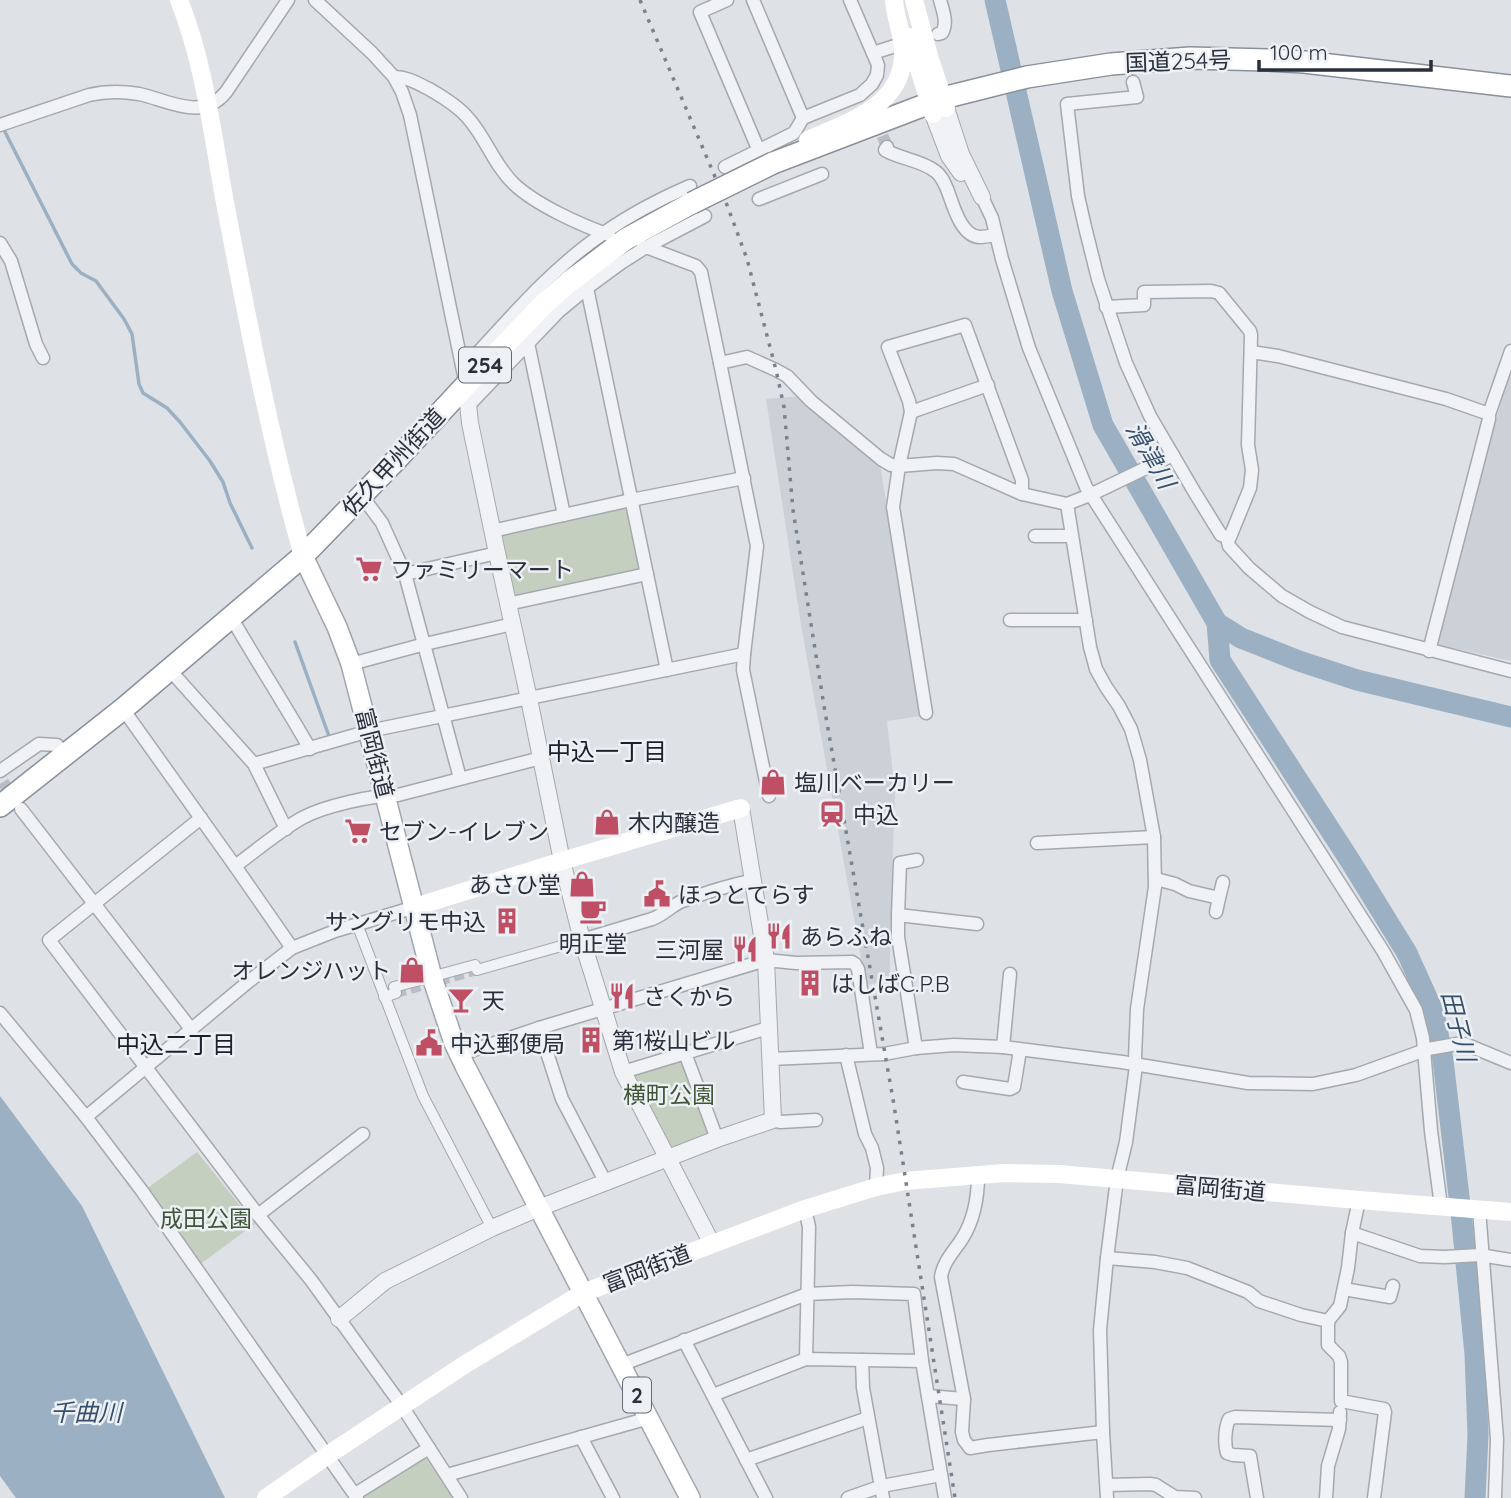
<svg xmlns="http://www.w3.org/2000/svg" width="1511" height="1498" font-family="Quicksand,'Noto Sans JP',sans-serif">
<rect width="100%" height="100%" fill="#dee2e6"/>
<g fill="#ccd1d7">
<polygon points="1509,373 1511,373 1511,661 1435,644"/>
<polygon points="801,396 869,458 880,465 922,716 887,721 895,793 890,936 890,981 866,985 801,625 766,399"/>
</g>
<g fill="#c4cfc0">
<polygon points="623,508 629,511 641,568 638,571 519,598 513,595 500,542 503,534"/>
<polygon points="679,1060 684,1064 710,1136 676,1148 667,1144 632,1077 636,1073"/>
<polygon points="197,1152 255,1224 199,1265 145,1190"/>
<polygon points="421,1458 427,1459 453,1498 363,1498 365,1492"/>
</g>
<polygon fill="#9cb0c3" points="0,1096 82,1206 225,1498 16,1498 0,1476"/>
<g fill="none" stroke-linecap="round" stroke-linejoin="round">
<g stroke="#9cb0c3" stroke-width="3.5">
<polyline points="2,126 72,264 81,273 96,281 124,319 132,334 139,384 143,393 167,408 180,422 210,461 223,482 230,503 252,548"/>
<polyline points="295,642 330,739"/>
</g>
<g stroke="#9cb0c3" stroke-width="21">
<polyline points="995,0 1062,291 1103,425 1217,623 1241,638 1299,661 1357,680 1511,717"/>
<polyline points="1217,623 1220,660 1349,859 1407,953 1434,1013 1443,1060 1462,1222 1475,1354 1478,1435 1475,1498"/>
</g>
<polyline stroke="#babec4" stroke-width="10" stroke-dasharray="10 5" stroke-linecap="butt" points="396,993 477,970"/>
<g stroke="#babec4" stroke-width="12" stroke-dasharray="12 6" stroke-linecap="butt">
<polyline points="876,119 887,147"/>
<polyline points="3,782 15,800"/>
</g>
<g stroke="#a4a9af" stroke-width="12">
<g id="pedestrian">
<polyline points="357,924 423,1096 492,1228"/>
<polyline points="384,997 396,993 394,987 475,965 477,970 582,940"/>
</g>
</g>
<g stroke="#a4a9af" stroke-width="15">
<g id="minor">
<polyline points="315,0 372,53 394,77 402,92 410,115 415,139 466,385"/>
<polyline points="727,0 700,12 759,151"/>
<polyline points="753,0 803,118"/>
<path d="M938 34 942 33C948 23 943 11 940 0"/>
<polyline points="873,53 895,46"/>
<path d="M394 77C407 77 417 83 429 89 443 97 458 106 468 118 486 138 494 165 514 184 536 205 581 225 609 235"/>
<polyline points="1133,82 1137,97 1067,104 1078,196 1085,227 1098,279 1126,363 1150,416 1195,493 1221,535 1229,538"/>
<path d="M0 125 89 95C106 91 121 91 139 94 168 100 202 122 226 92L288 0"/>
<path d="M887 147 885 150C900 159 921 160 935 171 941 175 944 182 947 189 953 204 960 235 979 237 984 237 990 236 995 235"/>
<polyline points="725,167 794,133 803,118 860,95 872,84 877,75 878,65 850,0"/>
<polyline points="982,197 992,218 1002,259 1029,348 1086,487 1383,951 1416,1010 1423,1038 1431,1131 1441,1206"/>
<polyline points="759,199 822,174"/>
<polyline points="0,243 11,261 36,344 43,358"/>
<polyline points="643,246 646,247 705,216"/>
<polyline points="1106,307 1144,305 1144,292 1211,291 1219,293 1250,331 1251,335 1248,445 1252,470 1250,488 1228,542 1229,546 1249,568 1282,596 1310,612 1342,627 1511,671"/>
<polyline points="528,343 564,515"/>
<polyline points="1251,352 1278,356 1446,399 1489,414"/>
<polyline points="720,363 757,546 744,654"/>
<path d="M462 364 475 356C515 312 555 266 604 233 631 214 660 199 690 186"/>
<polyline points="468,406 558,312 587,288"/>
<polyline points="911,412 988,385"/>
<polyline points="362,496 382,523 405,574 460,778"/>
<polyline points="1067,504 1090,647 1096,669 1106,687 1119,706 1131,729 1140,760 1154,837 1155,887 1137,1009 1135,1058 1136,1066 1126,1142 1117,1179 1107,1258 1100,1330 1103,1432 1107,1498"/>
<polyline points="492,531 631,500 744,478"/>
<polyline points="1035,536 1071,536"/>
<polyline points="405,574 497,553"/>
<polyline points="508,604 647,574"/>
<path d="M231 617C257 662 285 705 310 749"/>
<polyline points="1010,620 1086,620"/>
<polyline points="1429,651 1489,419 1489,414 1511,351"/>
<polyline points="351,664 425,644 513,624"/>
<polyline points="169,669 254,764 286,829"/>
<polyline points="667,670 587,288 621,263 646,247 696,266 701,272 720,363 747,357 776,370 787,376 811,401 881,459 891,465 899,466 911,412 909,401 888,347 965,325 1022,480 1022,494"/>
<polyline points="123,709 235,866 292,948"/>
<polyline points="926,713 893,507 899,466 937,463 954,464 1022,494 1067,504 1090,495 1173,455"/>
<polyline points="254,764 369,731 744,654 743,670 769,796"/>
<polyline points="0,771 39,744 57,745 65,756"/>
<polyline points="21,809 191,1029"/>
<polyline points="201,818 49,940 258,1215 311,1280 402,1406 461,1498"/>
<polyline points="1037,843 1154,837"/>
<path d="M235 866C257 850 279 831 302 818 324 806 373 795 398 795L541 758"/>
<polyline points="1156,879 1175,884 1189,891 1219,898 1223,882"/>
<polyline points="1216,912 1219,898"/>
<polyline points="898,915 900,863 917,860"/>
<path d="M582 940 652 919C663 915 670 907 680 902 704 893 730 885 754 880"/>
<polyline points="0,1013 86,1117 142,1191 357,1498"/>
<polyline points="539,1028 562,1099 606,1183"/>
<polyline points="1003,1047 1010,974"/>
<polyline points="916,1048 898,937 898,915 977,924"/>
<polyline points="685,1053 717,1139"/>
<polyline points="459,1055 539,1028 766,960 796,963 852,962 855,964 858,969 871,1054"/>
<polyline points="846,1055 865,1134 872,1148 877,1168 876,1187"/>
<polyline points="770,1059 884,1054 916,1048 954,1045 1003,1047 1122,1062 1248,1083 1313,1084 1356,1075 1428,1049 1457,1044 1465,1044 1511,1063"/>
<polyline points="623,1072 768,1028"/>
<polyline points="963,1082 1010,1089 1014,1087 1020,1050"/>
<polyline points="86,1117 248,982 292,948 335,931 415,907"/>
<polyline points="773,1120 780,1122 816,1120"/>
<path d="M978 1175C978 1197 974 1220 962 1239 954 1251 943 1262 941 1277L964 1399 962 1432 964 1440 970 1448 988 1445 1103 1432"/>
<polyline points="1359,1200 1352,1233 1348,1268 1340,1306 1328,1321 1328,1345 1339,1356 1341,1362 1341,1401 1384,1409 1385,1412 1374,1498"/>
<polyline points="805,1209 809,1227 806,1359"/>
<polyline points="1479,1209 1497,1439 1495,1498"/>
<polyline points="258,1215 363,1134"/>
<polyline points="1352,1233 1420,1256 1445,1257 1480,1255 1511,1260"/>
<polyline points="1107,1258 1155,1262 1187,1268 1248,1292 1259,1301 1301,1315 1328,1321"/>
<polyline points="1344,1289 1390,1297 1393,1286"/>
<polyline points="684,1340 766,1498"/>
<polyline points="862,1360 863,1388 883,1498"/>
<polyline points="621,1365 807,1294 852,1292 914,1294 922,1361"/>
<polyline points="713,1395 806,1359 922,1361 945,1498"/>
<polyline points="928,1396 964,1399"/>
<polyline points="581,1437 613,1498"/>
<polyline points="746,1460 868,1418"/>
<polyline points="447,1475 649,1418"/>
<polyline points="1107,1485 1150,1484 1156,1485 1175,1497 1195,1498"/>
<polyline points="355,1494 429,1448"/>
<polyline points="848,1498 882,1486 941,1475"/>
<path d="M1257 1498 1250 1456 1233 1455 1227 1453C1224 1443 1225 1428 1229 1419L1235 1417 1340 1420"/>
<polyline points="1326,1498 1328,1466 1339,1429 1340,1412"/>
</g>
</g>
<g stroke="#a4a9af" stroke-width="18">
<g id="tertiary">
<polyline points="946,108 961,154 982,197"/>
<polyline points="933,114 949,156 961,173"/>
<polyline points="466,385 470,423 497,553 529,699 562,861 582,940 623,1072 712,1244"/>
<polyline points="339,1319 385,1281 492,1228 539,1208 717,1139 773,1120 766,960 741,808"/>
</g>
</g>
<g stroke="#9fa6b0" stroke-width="22">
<polyline id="primary" points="303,556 337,627 351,664 432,977 454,1043 465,1066 690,1498"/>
</g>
<g stroke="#87909b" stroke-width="24">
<g id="trunk">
<polyline points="773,163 943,98 1027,77 1111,64 1190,58 1268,60 1304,62 1511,86"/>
<polyline points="0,806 123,709 303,556 398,458 466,385 543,305 569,282 626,239 692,203"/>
</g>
</g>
<use href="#pedestrian" stroke="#f0f2f5" stroke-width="10"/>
<use href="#minor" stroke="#f0f2f5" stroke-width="12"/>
<use href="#tertiary" stroke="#f0f2f5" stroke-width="16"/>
<g stroke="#fff" stroke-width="18">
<path d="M179 0C206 68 213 141 227 213 249 328 271 443 303 556"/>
<polyline points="914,0 929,56 946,108"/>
<polyline points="909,37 933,114"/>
<path d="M808 140C850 121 906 105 903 49 902 32 895 16 894 0"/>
<polyline points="415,907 562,861 741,808"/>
<polyline points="266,1498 328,1455 464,1365 583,1293 805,1209 876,1187 905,1181 1004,1173 1059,1174 1359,1200 1511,1212"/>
</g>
<use href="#primary" stroke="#fff" stroke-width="19"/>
<use href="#trunk" stroke="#fff" stroke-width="21"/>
<polyline stroke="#79828e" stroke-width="3.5" stroke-dasharray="3.5 7" stroke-linecap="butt" points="640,0 727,205 747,259 776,370 784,407 793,510 824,706 894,1105 955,1498"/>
<g stroke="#87909b" stroke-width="24" stroke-linecap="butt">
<polyline id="trunk-bridge" points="692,203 773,163"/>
</g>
<use href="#trunk-bridge" stroke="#fff" stroke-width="21"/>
</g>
<defs>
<g id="supermarket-bare" transform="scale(2.1)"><path d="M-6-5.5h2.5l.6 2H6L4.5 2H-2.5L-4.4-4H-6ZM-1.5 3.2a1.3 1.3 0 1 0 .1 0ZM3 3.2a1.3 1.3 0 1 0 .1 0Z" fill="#bf4f64" stroke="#edf0f4" stroke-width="2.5" paint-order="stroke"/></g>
<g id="shop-bare" transform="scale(2.1)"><path d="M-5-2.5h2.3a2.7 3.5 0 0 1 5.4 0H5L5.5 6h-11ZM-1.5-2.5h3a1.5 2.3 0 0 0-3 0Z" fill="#bf4f64" stroke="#edf0f4" stroke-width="2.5" paint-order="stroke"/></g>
<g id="station-bare" transform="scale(2.1)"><path d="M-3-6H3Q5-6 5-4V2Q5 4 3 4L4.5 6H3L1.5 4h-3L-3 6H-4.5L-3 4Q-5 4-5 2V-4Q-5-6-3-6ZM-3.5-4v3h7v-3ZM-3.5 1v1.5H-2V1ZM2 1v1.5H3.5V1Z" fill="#bf4f64" stroke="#edf0f4" stroke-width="2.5" paint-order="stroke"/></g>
<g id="civic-bare" transform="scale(2.1)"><path d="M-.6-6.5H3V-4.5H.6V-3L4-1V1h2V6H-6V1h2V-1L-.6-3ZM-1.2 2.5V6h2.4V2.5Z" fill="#bf4f64" stroke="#edf0f4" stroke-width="2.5" paint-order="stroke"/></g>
<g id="cafe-bare" transform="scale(2.1)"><path d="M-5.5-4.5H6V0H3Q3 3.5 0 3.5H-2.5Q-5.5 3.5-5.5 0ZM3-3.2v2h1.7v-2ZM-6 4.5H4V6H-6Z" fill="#bf4f64" stroke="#edf0f4" stroke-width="2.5" paint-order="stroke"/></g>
<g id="building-bare" transform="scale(2.1)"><path d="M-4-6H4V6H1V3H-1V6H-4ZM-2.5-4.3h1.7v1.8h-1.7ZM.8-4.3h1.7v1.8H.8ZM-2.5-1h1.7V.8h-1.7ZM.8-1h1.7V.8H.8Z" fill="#bf4f64" stroke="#edf0f4" stroke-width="2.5" paint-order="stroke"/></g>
<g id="restaurant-bare" transform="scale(2.1)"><path d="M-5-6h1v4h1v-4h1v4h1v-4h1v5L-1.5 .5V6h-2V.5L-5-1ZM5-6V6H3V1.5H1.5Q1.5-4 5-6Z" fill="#bf4f64" stroke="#edf0f4" stroke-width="2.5" paint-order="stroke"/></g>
<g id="bar-bare" transform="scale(2.1)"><path d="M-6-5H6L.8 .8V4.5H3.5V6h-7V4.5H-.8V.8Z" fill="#bf4f64" stroke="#edf0f4" stroke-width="2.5" paint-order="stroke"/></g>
</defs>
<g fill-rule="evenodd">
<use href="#supermarket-bare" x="369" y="569"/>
<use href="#shop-bare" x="773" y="782"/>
<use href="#station-bare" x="832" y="814"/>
<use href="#shop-bare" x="607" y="822"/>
<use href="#supermarket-bare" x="358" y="831"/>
<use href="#shop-bare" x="582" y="884"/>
<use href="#civic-bare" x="657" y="894"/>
<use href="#cafe-bare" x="593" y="911"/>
<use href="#building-bare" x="507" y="921"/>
<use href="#restaurant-bare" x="779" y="936"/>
<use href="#restaurant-bare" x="745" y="949"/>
<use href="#shop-bare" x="412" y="970"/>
<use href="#building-bare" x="810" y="983"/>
<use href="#restaurant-bare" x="622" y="996"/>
<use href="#bar-bare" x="461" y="1000"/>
<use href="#building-bare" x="591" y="1040"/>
<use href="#civic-bare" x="429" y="1043"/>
</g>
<g text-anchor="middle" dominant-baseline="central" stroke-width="5" stroke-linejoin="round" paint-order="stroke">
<g fill="#edf0f4" stroke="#646a72" stroke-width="2">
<rect x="459" y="347.5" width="52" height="35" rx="5"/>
<rect x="623" y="1377.5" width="28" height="35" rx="5"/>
</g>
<g font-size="21" font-weight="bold" fill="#29303b">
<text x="485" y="365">254</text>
<text x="637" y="1395">2</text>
</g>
<g font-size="23" fill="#29303b" stroke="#edf0f4">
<text transform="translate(1178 61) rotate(-2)">国道254号</text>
<text transform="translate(393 462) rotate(-47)">佐久甲州街道</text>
<text transform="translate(375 753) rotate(76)">富岡街道</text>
<text transform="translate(1220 1188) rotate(5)">富岡街道</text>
<text transform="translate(647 1268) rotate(-21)">富岡街道</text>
</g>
<g font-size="23" fill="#29303b" stroke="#edf0f4" text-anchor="start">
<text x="390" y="569">ファミリーマート</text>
<text x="794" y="782">塩川ベーカリー</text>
<text x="853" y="814">中込</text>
<text x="628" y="822">木内醸造</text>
<text x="379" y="831">セブン-イレブン</text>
<text x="561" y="884" text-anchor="end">あさひ堂</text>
<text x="678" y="894">ほっとてらす</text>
<text x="486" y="921" text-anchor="end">サングリモ中込</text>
<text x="800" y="936">あらふね</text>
<text x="593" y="943" text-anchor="middle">明正堂</text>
<text x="724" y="949" text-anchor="end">三河屋</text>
<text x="391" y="970" text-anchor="end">オレンジハット</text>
<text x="831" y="983">はしばC.P.B</text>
<text x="643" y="996">さくから</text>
<text x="482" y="1000">天</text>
<text x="612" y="1040">第1桜山ビル</text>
<text x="450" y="1043">中込郵便局</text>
</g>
<g font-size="23" fill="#3e5538" stroke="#edf0f4">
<text x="669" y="1094">横町公園</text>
<text x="206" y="1218">成田公園</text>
</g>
<g font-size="24" font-style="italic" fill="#37506b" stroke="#edf0f4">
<text transform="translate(1151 455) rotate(60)">滑津川</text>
<text transform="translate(1459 1026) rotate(76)">田子川</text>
<text x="86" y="1412">千曲川</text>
</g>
<g font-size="24" fill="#1b212c" stroke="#edf0f4">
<text x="607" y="751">中込一丁目</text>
<text x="176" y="1044">中込二丁目</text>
</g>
</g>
<path d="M1259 60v10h172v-10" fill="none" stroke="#29303b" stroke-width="3.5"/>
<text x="1270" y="60" font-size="21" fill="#29303b" stroke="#edf0f4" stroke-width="5" paint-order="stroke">100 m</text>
</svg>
